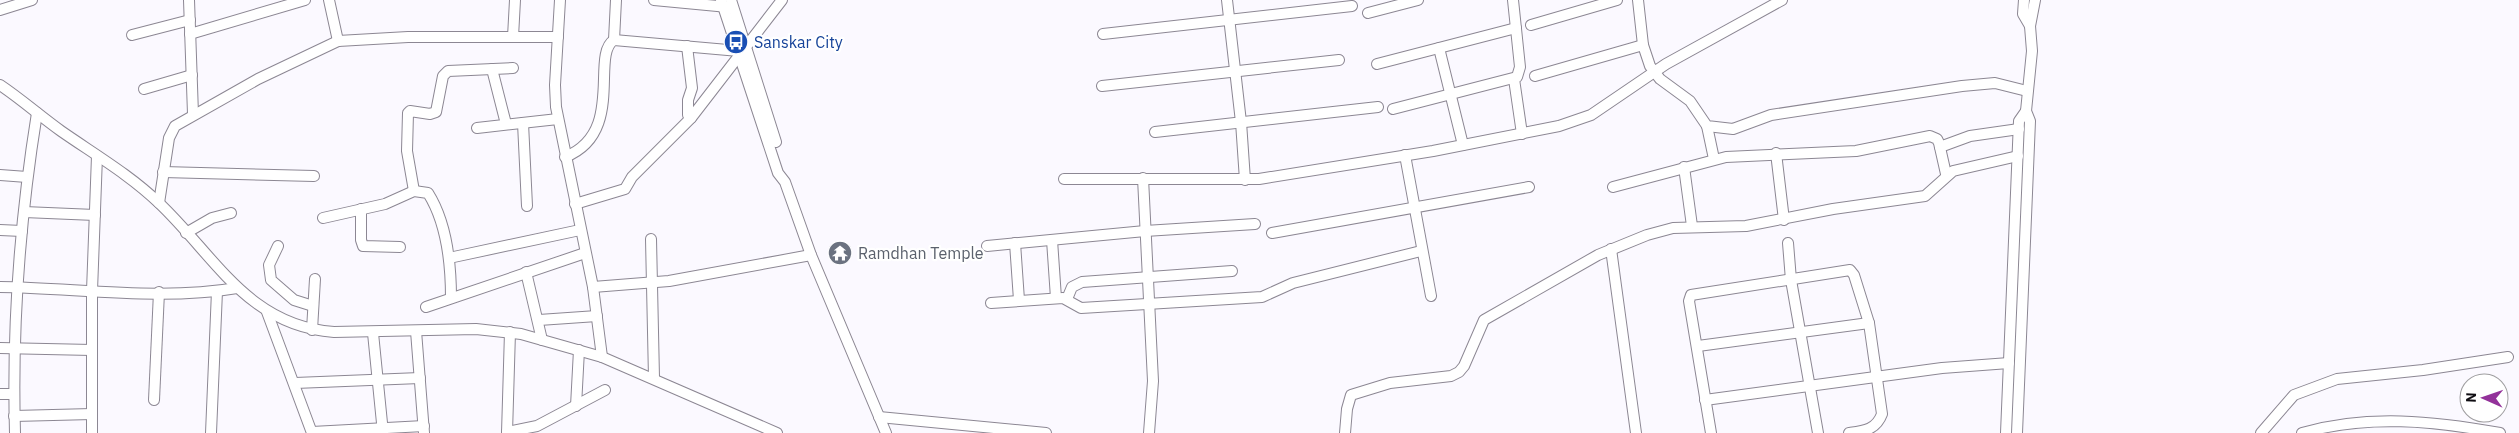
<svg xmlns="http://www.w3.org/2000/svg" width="2519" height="433" font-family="'IBM Plex Sans',sans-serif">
<rect width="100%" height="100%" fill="#fbf9ff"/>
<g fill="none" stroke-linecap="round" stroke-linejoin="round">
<g stroke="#8c8793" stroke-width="12">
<g id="minor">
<polyline points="189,0 193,114"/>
<polyline points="329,0 338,41"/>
<polyline points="560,0 555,85 556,107 593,287 602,357"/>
<polyline points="654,0 728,7"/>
<polyline points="721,0 778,173 785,182 811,255 886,433"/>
<polyline points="731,0 776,142"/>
<polyline points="1227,0 1241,122 1245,180"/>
<polyline points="1638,0 1643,45 1650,66 1660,79 1690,101 1707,126 1733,129 1771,115 1962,86 1995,83 2027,91"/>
<polyline points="2024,0 2023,14 2030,26"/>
<polyline points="0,10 32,0"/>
<polyline points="1368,13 1418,0"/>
<polyline points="1531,25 1617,0"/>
<polyline points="190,34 305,0"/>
<polyline points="1103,34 1352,6"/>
<polyline points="132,35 190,20"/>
<polyline points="513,37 515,0"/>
<polyline points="614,40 616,0"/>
<polyline points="687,46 692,88 688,100 688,115 691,118"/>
<polyline points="1439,48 1463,145"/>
<polyline points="1377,64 1516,28"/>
<polyline points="492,69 506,124"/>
<polyline points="1535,76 1643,45"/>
<polyline points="1514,79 1522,134"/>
<path d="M0 85C21 99 40 116 61 131 94 154 130 175 159 203 215 256 248 326 334 332L476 329 521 334 602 357 777 433"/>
<polyline points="1102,86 1339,60"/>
<polyline points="144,89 192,75"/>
<polyline points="1393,109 1517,77 1520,67 1513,0"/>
<polyline points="523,123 527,206"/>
<polyline points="1707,126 1714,159"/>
<polyline points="477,128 558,119"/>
<polyline points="1155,132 1378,107"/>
<polyline points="1940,147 1970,136 2019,129"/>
<polyline points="1776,153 1784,220"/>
<polyline points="1405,155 1431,296"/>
<path d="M565 157C626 133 590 55 614 40L739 51"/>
<polyline points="1684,167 1692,226"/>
<polyline points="163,172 314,176"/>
<polyline points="0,175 27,177"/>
<polyline points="1143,178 1153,381 1149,433"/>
<polyline points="1064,179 1259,179 1433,151 1559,126 1591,115 1666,64 1782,0"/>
<polyline points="1613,187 1726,157 1856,151 1930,136 1937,139 1939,143 1946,174"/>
<polyline points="414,191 407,151 408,113 410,111 430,114 436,112 443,76 448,71 513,68"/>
<polyline points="159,203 169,138 175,126 258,79 338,41 408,37 558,37"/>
<polyline points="575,204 625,189 632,177 691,118 782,0"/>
<polyline points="361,209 361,240 363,246 400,247"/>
<polyline points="24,212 95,215"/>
<path d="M323 218 385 204 414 191 428 193C447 223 451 264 451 298"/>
<polyline points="0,230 22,231"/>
<polyline points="186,233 212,218 231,213"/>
<polyline points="1272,233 1529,187"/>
<polyline points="651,239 654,378"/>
<polyline points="1052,240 1056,298"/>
<polyline points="1015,243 1019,300"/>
<polyline points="1788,243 1791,280 1818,433"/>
<polyline points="278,246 269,265 271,280 294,300 313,306"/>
<polyline points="987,246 1145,231 1255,224"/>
<polyline points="1611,249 1636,433"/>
<polyline points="449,258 580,230"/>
<polyline points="526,272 542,340"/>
<path d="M0 287C77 288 161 301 237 288"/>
<polyline points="593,287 669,281 811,255"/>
<polyline points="1067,299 1072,287 1082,282 1232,271"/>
<polyline points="991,303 1063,298 1081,308 1262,297 1293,283 1421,251"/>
<polyline points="426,307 585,253"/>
<polyline points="267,312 312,433"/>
<polyline points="539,320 597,316"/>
<polyline points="312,330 315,279"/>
<polyline points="416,331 424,433"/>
<polyline points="373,333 383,433"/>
<polyline points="1698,346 1869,323"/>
<polyline points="0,348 92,350"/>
<polyline points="295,383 420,378"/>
<polyline points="0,394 14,394"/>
<polyline points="154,400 159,292"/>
<polyline points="1705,400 1942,368 2009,363"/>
<polyline points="576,406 579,350"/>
<polyline points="14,416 92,414"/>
<polyline points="879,417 1046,433"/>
<polyline points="312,432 424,426"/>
<polyline points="507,432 537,426 605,390"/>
<path d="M15 433C12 327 20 218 37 113"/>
<polyline points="92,433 92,291 97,156"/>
<polyline points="211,433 217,291"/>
<polyline points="507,433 510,332"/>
<polyline points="1345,433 1347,409 1351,395 1390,383 1451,376 1459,372 1464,366 1484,320 1598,255 1647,235 1673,228 1746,226 1833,209 1925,196 1953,171 2018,156"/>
<path d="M1711 433 1689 301 1691 295 1850 270 1854 275 1869 323 1882 414C1876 430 1864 431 1849 433"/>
<polyline points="2006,433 2019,121 2026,111"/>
<polyline points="2017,433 2030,121 2026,111 2032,51 2030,26 2035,0"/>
<polyline points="2261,433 2294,395 2337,379 2423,370 2508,357"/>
<path d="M2302 433C2368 414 2434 421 2500 433"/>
</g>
</g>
<use href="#minor" stroke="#fff" stroke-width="10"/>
</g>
<defs>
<g id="bus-disc" transform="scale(1.25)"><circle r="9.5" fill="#1a4fb4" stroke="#fff"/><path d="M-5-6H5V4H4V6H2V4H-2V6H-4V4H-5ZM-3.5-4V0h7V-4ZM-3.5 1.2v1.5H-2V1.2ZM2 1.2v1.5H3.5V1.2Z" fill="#fff"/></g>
<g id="temple-disc" transform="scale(1.25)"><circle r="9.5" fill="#6b7280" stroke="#fff"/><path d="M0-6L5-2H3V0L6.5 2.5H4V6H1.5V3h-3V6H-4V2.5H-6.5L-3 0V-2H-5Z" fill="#fff"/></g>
</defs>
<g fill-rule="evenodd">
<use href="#bus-disc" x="736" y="42"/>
<use href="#temple-disc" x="840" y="253"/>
</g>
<g text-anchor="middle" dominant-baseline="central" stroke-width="4.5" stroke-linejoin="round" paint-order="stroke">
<g font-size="16" fill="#164399" stroke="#fff" text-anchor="start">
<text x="754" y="42">Sanskar City</text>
</g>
<g font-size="16" fill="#5b616d" stroke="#fff" text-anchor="start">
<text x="858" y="253">Ramdhan Temple</text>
</g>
</g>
<g transform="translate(2484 398) rotate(272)"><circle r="24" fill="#ffffff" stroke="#9f9ea0"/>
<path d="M0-4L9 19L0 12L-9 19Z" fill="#93329a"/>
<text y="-8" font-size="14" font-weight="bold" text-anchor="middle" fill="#0f0d12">N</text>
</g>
</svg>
